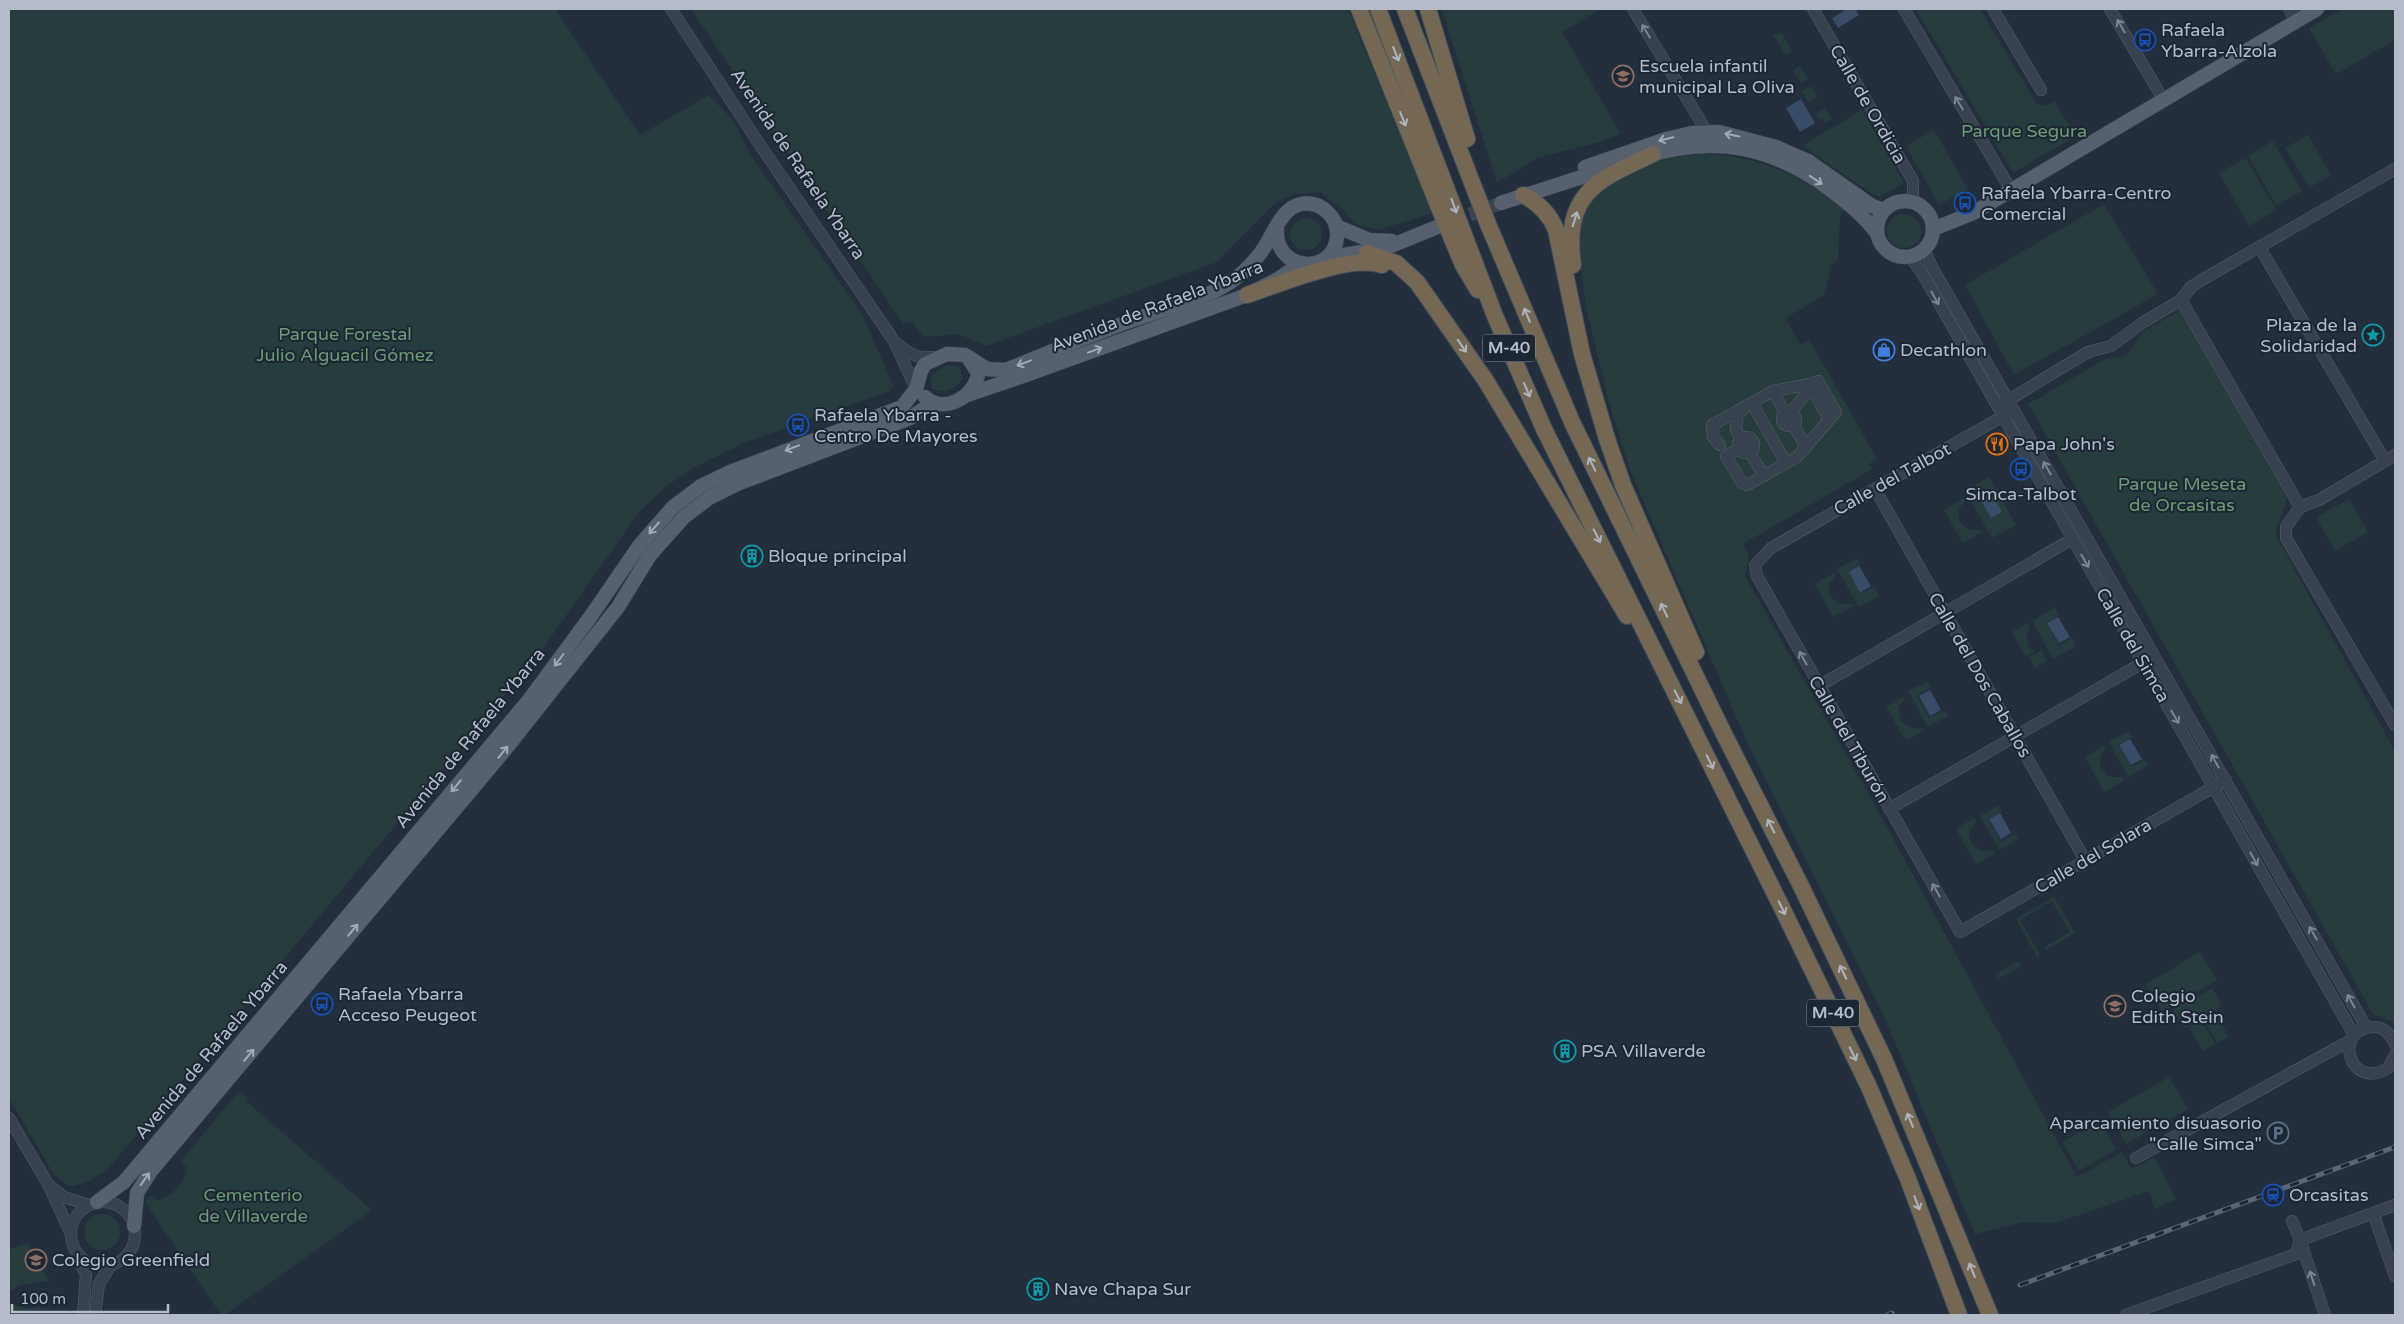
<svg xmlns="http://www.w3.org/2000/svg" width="2404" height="1324" font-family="'Varela Round',sans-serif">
<rect width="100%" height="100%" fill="#242f3e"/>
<g fill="#263c3f">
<polygon points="9,9 555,9 640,135 709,95 733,120 750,154 863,316 893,385 890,391 746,442 695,467 665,487 639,512 539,654 107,1170 85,1183 71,1187 54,1175 9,1098"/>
<polygon points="691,9 1348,9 1433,213 1378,230 1355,224 1340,207 1320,192 1294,194 1275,203 1217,262 986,346 959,334 924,337 912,322 903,324"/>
<polygon points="1442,9 1601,9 1562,32 1621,134 1600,142 1537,158 1497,183"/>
<polygon points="1916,9 1980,9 2036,103 2047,106 2054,101 2076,136 2013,173"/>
<polygon points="2343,9 2395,9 2395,40 2336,74 2309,28"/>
<polygon points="1782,33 1792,51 1785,55 1773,34"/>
<polygon points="1800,66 1808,79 1801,83 1793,70"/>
<polygon points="1812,86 1818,97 1809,103 1802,91"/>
<polygon points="1825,108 1832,119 1826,123 1823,119 1819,121 1815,114"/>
<polygon points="1862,110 1904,183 1880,196 1874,195 1804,147 1805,144"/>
<polygon points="1934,130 1968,189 1939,205 1906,146"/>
<polygon points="2308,135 2331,175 2309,188 2285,148"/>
<polygon points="2273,141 2302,191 2276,205 2248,156"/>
<path d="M1693 153C1753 154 1798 172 1844 210L1840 216 1838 260 1831 265 1825 294 1786 318 1800 345 1809 339 1877 459 1869 464 1872 469 1743 544 1749 556 1745 576 1887 827 2077 1177 2122 1152 2131 1169 2155 1157 2176 1199 2155 1209 2149 1191 2055 1223 2023 1222 1975 1234 1886 1021 1746 740 1629 467 1609 402 1586 308 1577 240 1579 223 1597 190 1644 165 1669 156Z"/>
<polygon points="2246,158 2276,210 2249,226 2219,173"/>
<polygon points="2104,204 2158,294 2014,375 1965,285"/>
<circle cx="1904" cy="231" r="17"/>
<circle cx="1306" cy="234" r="16"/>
<polygon points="2180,310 2287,498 2275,534 2395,751 2395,1023 2373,1014 2028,404 2105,359 2126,355 2143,332"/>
<path d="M945 366H956L960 369 963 378C956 390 945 394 933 389L930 380 933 374Z"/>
<polygon points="1989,477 2016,525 1992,538 1965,491"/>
<polygon points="1964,498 1965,501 1958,510 1960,522 1969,530 1982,530 1983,532 1963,543 1944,510"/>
<polygon points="2349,499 2368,532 2335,551 2316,517"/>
<polygon points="1857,558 1861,565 1849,572 1861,594 1874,587 1879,596 1859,607 1837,569"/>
<polygon points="1834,573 1836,575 1828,585 1831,597 1840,604 1852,604 1854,606 1833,617 1815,584"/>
<polygon points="2055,607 2059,615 2046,623 2059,645 2072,638 2077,646 2053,659 2032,621"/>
<polygon points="2027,623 2030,628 2026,637 2029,649 2032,648 2034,652 2026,657 2012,632"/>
<polygon points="2041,650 2047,661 2035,669 2029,657"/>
<polygon points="1928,681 1931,687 1917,696 1929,718 1944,710 1948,716 1928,727 1908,691"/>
<path d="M1905 696C1904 699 1901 702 1900 706 1895 721 1909 731 1922 728L1924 730 1906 741 1886 707Z"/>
<polygon points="2129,731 2132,737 2118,745 2131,767 2145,760 2148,765 2128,777 2109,742"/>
<polygon points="2104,745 2106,747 2100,756 2100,767 2109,777 2123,777 2124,780 2104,792 2085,757"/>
<polygon points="1998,805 2002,811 1988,819 2001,842 2015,834 2018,839 2000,850 1980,816"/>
<path d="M1974 818 1976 821 1969 832C1970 846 1979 854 1993 850L1995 854 1976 864 1956 829Z"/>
<polygon points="2054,897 2075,933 2046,950 2044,947 2070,932 2052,901 2020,920 2040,955 2037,957 2016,919"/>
<polygon points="2200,952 2217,980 2162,1012 2146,984"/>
<polygon points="2018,961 2021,966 1998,979 1996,974"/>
<polygon points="2212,988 2222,1006 2184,1028 2173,1010"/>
<polygon points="2215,1012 2229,1037 2217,1043 2203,1019"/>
<polygon points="2201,1020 2215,1044 2203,1051 2189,1027"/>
<polygon points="2169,1077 2188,1109 2126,1144 2108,1112"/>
<path d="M239 1091 248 1098 246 1101 372 1210 225 1315H221L145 1202 151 1195 158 1201C173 1194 184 1185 187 1168L180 1162Z"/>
<polygon points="2100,1121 2117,1149 2079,1171 2062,1142"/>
<circle cx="102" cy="1232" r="18"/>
<polygon points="28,1243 49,1281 18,1285 14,1290 9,1290 9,1249"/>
<path d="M10 1305C20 1305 29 1312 38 1306V1308L50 1309 9 1312Z"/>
</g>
<g fill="#394c67">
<polygon points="1847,9 1855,9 1859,15 1838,28 1832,18"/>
<polygon points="1801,99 1815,123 1800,132 1786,108"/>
<polygon points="1990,492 2002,512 1991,518 1980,498"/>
<polygon points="1859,566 1871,586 1860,593 1849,572"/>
<polygon points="2058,617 2070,637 2059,643 2047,623"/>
<polygon points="1930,690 1941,710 1930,716 1919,696"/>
<polygon points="2130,739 2142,759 2131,765 2119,745"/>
<polygon points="2000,813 2011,833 2001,839 1989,819"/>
</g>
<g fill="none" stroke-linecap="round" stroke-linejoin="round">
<polyline stroke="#3a4453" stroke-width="14" stroke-dasharray="14 7" stroke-linecap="butt" points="1450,222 1501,203"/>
<g stroke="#565f6c" stroke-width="12">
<g id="minor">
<polyline points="671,9 758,142 894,341 916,389"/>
<polyline points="1633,9 1707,132"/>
<polyline points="1813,9 1913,181 1913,196 1910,202"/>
<polyline points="1904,9 2011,190"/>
<polyline points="1993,9 2041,90"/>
<polyline points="2110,9 2163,99"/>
<polyline points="2289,9 2296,20"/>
<polyline points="2260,248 2385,461"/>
<polyline points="1924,249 1932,267 2366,1027"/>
<polyline points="1910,257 1922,273 2354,1035"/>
<polyline points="2181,300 2300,507 2286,527 2286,538 2395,725"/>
<path d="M899 345C912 356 920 359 937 357"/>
<polyline points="1773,391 1810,384 1828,418"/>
<polyline points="2002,404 2088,352 2111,346 2142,323 2181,300 2191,287 2200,281 2395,169"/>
<polyline points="1744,407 1737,417 1736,430 1764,476"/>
<polyline points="1754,407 1786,463"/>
<polyline points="2014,410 1771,548 1755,565 1757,576 1960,932 2226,780"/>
<circle cx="1789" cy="419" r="7"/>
<polyline points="1793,425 1806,446"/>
<circle cx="1746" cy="445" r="8"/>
<polyline points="1720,445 1713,437 1712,425 1773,391 1785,413"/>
<polyline points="1738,449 1726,456 1742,483 1747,485 1797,457 1836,412 1818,381 1810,384 1808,391 1791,412"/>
<polyline points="1875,489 2085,860"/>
<polyline points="2300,507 2319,500 2395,455"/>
<polyline points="1819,686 2072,539"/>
<polyline points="1889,809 2144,662"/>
<path d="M2395 1044C2391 1034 2383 1026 2372 1027 2332 1030 2350 1092 2388 1068L2395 1055"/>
<polyline points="9,1118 48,1184 71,1234"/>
<polyline points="2136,1158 2351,1040"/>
<polyline points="51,1187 64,1197 88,1205"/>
<circle cx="103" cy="1234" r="32"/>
<polyline points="2373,1213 2395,1276"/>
<polyline points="77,1256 86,1275 83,1315"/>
<polyline points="95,1315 99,1284 111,1265"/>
<polyline points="2126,1315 2296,1254 2300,1240 2292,1221"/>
<polyline points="2325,1315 2300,1240 2395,1205"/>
</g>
</g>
<g stroke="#414a57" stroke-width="15">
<g id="major">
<path d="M1644 157C1715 134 1774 147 1832 191 1849 204 1864 216 1877 233"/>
<polyline points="1585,167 1666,139 1692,133 1719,132 1776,147 1794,155 1808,161 1872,206 1884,210"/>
<circle cx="1905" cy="229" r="28"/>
<polyline points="1501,203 1619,165"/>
<polyline points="1336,226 1369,240 1392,241"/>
<polyline points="1933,229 1973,213 2317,9"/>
<polyline points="1326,258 1386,248 1437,227"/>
<polyline points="967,395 1026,375 1247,295 1278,279 1300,264"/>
<path d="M925 397C944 415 976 396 978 373L969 359"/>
<path d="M97 1202 124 1182 529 700 591 616 639 546 673 507 701 486 730 472 902 407 916 389 921 371 925 364 947 354 965 355 987 369 1006 370C1048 353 1090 335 1133 320 1164 309 1201 301 1229 283 1240 276 1251 265 1259 255 1272 239 1280 208 1301 204 1321 200 1339 218 1337 237 1333 277 1273 271 1277 228"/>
<polyline points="134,1226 137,1193 151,1171 504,751 618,607 650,555 684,517 709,498 737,484 910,418 933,403"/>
</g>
</g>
<g stroke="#434c59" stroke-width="18">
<g id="highway">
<polyline points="1359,9 1440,210 1463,265 1478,290"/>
<polyline points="1378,9 1495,316 1544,429 1786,916 1869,1087 1908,1179 1959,1315"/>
<polyline points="1405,9 1488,224 1572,422 1723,732 1802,888 1884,1059 1990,1315"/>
<polyline points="1428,9 1467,139"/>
<path d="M1523 195C1539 203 1550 215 1556 230L1582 354 1607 439 1623 485 1696 652"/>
<polyline points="1367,253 1396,263 1417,282 1486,381 1627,616"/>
<path d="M1573 265C1563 193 1597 180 1653 154"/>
<path d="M1247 295C1280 284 1350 254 1382 265"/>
</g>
</g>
<use href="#minor" stroke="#38414e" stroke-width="11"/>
<use href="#major" stroke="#56606e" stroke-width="14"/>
<use href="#highway" stroke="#746855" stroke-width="16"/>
<g stroke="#5a6575" stroke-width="5">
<g id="rail">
<polyline points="2020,1285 2395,1147"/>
<polyline points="1887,1315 1892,1313"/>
</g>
</g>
<use href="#rail" stroke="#1d2633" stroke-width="3" stroke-dasharray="9" stroke-linecap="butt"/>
</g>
<defs><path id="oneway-shaft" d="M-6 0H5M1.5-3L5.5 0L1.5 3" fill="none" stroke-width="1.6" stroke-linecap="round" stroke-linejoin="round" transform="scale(1.25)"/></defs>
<g stroke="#7c8592">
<use href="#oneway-shaft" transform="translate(2121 26) rotate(-120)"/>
<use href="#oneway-shaft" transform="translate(1646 31) rotate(-121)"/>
<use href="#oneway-shaft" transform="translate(1959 103) rotate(-121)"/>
<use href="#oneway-shaft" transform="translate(1935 298) rotate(61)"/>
<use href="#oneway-shaft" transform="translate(2047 468) rotate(-120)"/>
<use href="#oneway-shaft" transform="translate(2085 561) rotate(60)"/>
<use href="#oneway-shaft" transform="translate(1803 658) rotate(-119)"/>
<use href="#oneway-shaft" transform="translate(2175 717) rotate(60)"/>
<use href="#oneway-shaft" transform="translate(2215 761) rotate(-119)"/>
<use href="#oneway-shaft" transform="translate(2254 859) rotate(61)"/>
<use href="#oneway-shaft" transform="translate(1936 890) rotate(-120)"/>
<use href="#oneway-shaft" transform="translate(2313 933) rotate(-120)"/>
<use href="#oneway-shaft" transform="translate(2351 1001) rotate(-119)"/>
<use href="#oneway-shaft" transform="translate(2312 1278) rotate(-108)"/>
</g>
<g stroke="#aeb4bd">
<use href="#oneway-shaft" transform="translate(1396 54) rotate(68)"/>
<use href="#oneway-shaft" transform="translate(1403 119) rotate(68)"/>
<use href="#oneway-shaft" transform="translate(1454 206) rotate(70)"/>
<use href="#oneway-shaft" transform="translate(1575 219) rotate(-73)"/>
<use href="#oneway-shaft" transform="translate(1527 315) rotate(-113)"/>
<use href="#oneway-shaft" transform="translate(1462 346) rotate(55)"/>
<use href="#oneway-shaft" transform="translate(1527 390) rotate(67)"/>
<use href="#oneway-shaft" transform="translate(1592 464) rotate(-116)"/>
<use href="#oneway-shaft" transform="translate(1597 536) rotate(63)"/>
<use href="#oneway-shaft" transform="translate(1664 610) rotate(-116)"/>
<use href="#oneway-shaft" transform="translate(1678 697) rotate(63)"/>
<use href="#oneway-shaft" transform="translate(1710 762) rotate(64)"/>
<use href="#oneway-shaft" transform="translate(1771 826) rotate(-117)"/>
<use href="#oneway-shaft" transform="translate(1782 908) rotate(64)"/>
<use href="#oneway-shaft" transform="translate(1843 972) rotate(-116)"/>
<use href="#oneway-shaft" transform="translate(1853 1054) rotate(64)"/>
<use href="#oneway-shaft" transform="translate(1910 1120) rotate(-113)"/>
<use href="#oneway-shaft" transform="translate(1917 1203) rotate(69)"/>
<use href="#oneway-shaft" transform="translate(1972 1270) rotate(-112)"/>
</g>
<g stroke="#a1aab7">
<use href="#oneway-shaft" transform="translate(1732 135) rotate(-168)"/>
<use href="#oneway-shaft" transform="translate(1666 139) rotate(166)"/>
<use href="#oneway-shaft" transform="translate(1816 180) rotate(34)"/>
<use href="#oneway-shaft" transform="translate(1095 350) rotate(-20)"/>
<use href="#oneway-shaft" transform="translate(1024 363) rotate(159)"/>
<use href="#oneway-shaft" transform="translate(792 448) rotate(159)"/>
<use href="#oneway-shaft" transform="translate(654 528) rotate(131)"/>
<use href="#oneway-shaft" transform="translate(559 660) rotate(127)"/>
<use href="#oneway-shaft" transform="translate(503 752) rotate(-51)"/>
<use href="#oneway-shaft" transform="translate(456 786) rotate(130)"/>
<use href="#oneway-shaft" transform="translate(353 930) rotate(-50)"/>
<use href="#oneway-shaft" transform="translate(249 1055) rotate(-50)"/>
<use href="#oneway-shaft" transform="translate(145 1179) rotate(-55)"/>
</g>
<defs>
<g id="bus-ring" transform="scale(1.125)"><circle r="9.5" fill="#1d2633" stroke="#1a4fb4" stroke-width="1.5"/><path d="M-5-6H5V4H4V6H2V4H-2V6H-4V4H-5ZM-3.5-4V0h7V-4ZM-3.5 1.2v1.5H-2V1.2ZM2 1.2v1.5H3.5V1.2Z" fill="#1a4fb4"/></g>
<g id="school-ring" transform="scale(1.125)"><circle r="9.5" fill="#1d2633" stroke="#8d6e63" stroke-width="1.5"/><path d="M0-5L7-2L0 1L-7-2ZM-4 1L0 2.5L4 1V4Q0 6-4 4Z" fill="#8d6e63"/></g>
<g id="sight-ring" transform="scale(1.125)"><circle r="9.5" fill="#1d2633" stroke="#0f9aa8" stroke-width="1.5"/><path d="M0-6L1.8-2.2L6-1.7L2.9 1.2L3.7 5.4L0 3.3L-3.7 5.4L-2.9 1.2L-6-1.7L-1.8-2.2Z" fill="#0f9aa8"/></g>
<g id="shop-ring" transform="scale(1.125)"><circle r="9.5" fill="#1d2633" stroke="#3f7fe0" stroke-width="1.5"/><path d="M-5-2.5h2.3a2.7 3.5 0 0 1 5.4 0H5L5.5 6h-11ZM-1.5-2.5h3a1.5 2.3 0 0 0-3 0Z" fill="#3f7fe0"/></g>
<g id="restaurant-ring" transform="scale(1.125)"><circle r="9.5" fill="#1d2633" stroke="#e8710a" stroke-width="1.5"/><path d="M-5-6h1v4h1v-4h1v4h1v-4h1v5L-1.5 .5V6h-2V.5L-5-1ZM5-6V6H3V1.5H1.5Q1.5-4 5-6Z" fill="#e8710a"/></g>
<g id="building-ring" transform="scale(1.125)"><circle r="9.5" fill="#1d2633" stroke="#0f9aa8" stroke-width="1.5"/><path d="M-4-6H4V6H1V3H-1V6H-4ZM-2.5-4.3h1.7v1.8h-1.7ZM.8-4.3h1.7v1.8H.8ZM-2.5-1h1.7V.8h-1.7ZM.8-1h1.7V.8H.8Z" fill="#0f9aa8"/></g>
<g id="parking-ring" transform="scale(1.125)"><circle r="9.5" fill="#1d2633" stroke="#5c6f8a" stroke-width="1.5"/><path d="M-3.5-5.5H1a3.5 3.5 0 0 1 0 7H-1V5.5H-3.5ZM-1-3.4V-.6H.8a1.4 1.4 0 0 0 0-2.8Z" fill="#5c6f8a"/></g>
<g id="station-ring" transform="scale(1.125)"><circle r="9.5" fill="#1d2633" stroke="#1a4fb4" stroke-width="1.5"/><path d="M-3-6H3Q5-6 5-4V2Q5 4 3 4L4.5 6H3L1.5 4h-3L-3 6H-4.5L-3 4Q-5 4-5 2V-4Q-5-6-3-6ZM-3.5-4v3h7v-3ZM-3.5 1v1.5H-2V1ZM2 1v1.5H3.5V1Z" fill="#1a4fb4"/></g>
</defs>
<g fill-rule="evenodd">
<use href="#bus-ring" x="2145" y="40"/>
<use href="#school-ring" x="1623" y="76"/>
<use href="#bus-ring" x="1965" y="203"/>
<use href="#sight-ring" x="2373" y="335"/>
<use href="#shop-ring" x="1884" y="350"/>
<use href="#bus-ring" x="798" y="425"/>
<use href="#restaurant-ring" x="1997" y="444"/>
<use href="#bus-ring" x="2021" y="469"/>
<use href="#building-ring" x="752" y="556"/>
<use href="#bus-ring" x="322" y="1004"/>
<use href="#school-ring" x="2115" y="1006"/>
<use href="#building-ring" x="1565" y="1051"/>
<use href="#parking-ring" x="2278" y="1133"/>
<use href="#station-ring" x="2273" y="1195"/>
<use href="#school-ring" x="36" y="1260"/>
<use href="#building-ring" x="1038" y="1289"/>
</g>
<g text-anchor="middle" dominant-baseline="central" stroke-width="4" stroke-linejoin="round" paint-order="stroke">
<g fill="#1d2633" stroke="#878f9c" stroke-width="1">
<rect x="1483" y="334.5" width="52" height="27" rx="4"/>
<rect x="1807" y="999.5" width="52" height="27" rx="4"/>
</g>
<g font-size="16" font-weight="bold" fill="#b4bcc9">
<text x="1509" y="348">M-40</text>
<text x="1833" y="1013">M-40</text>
</g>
<g font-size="18" fill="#b4bcc9" stroke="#1d2633" text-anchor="start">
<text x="2161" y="30">Rafaela<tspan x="2161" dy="21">Ybarra-Alzola</tspan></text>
<text x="1639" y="66">Escuela infantil<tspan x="1639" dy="21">municipal La Oliva</tspan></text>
<text x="1981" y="193">Rafaela Ybarra-Centro<tspan x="1981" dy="21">Comercial</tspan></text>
<text x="2357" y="325" text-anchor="end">Plaza de la<tspan x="2357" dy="21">Solidaridad</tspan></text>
<text x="1900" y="350">Decathlon</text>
<text x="814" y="415">Rafaela Ybarra -<tspan x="814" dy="21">Centro De Mayores</tspan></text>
<text x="2013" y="444">Papa John's</text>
<text x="2021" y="494" text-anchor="middle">Simca-Talbot</text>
<text x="768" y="556">Bloque principal</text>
<text x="338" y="994">Rafaela Ybarra<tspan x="338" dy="21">Acceso Peugeot</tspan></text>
<text x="2131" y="996">Colegio<tspan x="2131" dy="21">Edith Stein</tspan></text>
<text x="1581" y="1051">PSA Villaverde</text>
<text x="2262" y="1123" text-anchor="end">Aparcamiento disuasorio<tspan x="2262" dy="21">"Calle Simca"</tspan></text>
<text x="2289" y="1195">Orcasitas</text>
<text x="52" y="1260">Colegio Greenfield</text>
<text x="1054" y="1289">Nave Chapa Sur</text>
</g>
<g font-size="18" fill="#b4bcc9" stroke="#1d2633">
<text transform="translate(1868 104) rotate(60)">Calle de Ordicia</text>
<text transform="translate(798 164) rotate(56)">Avenida de Rafaela Ybarra</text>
<text transform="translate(1157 306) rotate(-21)">Avenida de Rafaela Ybarra</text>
<text transform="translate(1892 479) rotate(-29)">Calle del Talbot</text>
<text transform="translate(2133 645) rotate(60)">Calle del Simca</text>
<text transform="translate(1980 675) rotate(60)">Calle del Dos Caballos</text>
<text transform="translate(470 738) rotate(-51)">Avenida de Rafaela Ybarra</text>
<text transform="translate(1849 739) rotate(60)">Calle del Tiburón</text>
<text transform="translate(2093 856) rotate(-30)">Calle del Solara</text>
<text transform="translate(211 1050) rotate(-50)">Avenida de Rafaela Ybarra</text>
</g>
<g font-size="18" fill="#6b9a76" stroke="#1d2633">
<text x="2024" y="131">Parque Segura</text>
<text x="345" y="334">Parque Forestal<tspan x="345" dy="21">Julio Alguacil Gómez</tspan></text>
<text x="2182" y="484">Parque Meseta<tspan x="2182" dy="21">de Orcasitas</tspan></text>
<text x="253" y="1195">Cementerio<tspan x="253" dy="21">de Villaverde</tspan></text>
</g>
</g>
<rect width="2404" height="1324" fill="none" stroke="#b4bcc9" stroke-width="20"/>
<path d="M12 1304v8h156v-8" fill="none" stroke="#b4bcc9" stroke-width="2.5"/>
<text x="20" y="1304" font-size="15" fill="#b4bcc9" stroke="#1d2633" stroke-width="4" paint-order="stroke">100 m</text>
</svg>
